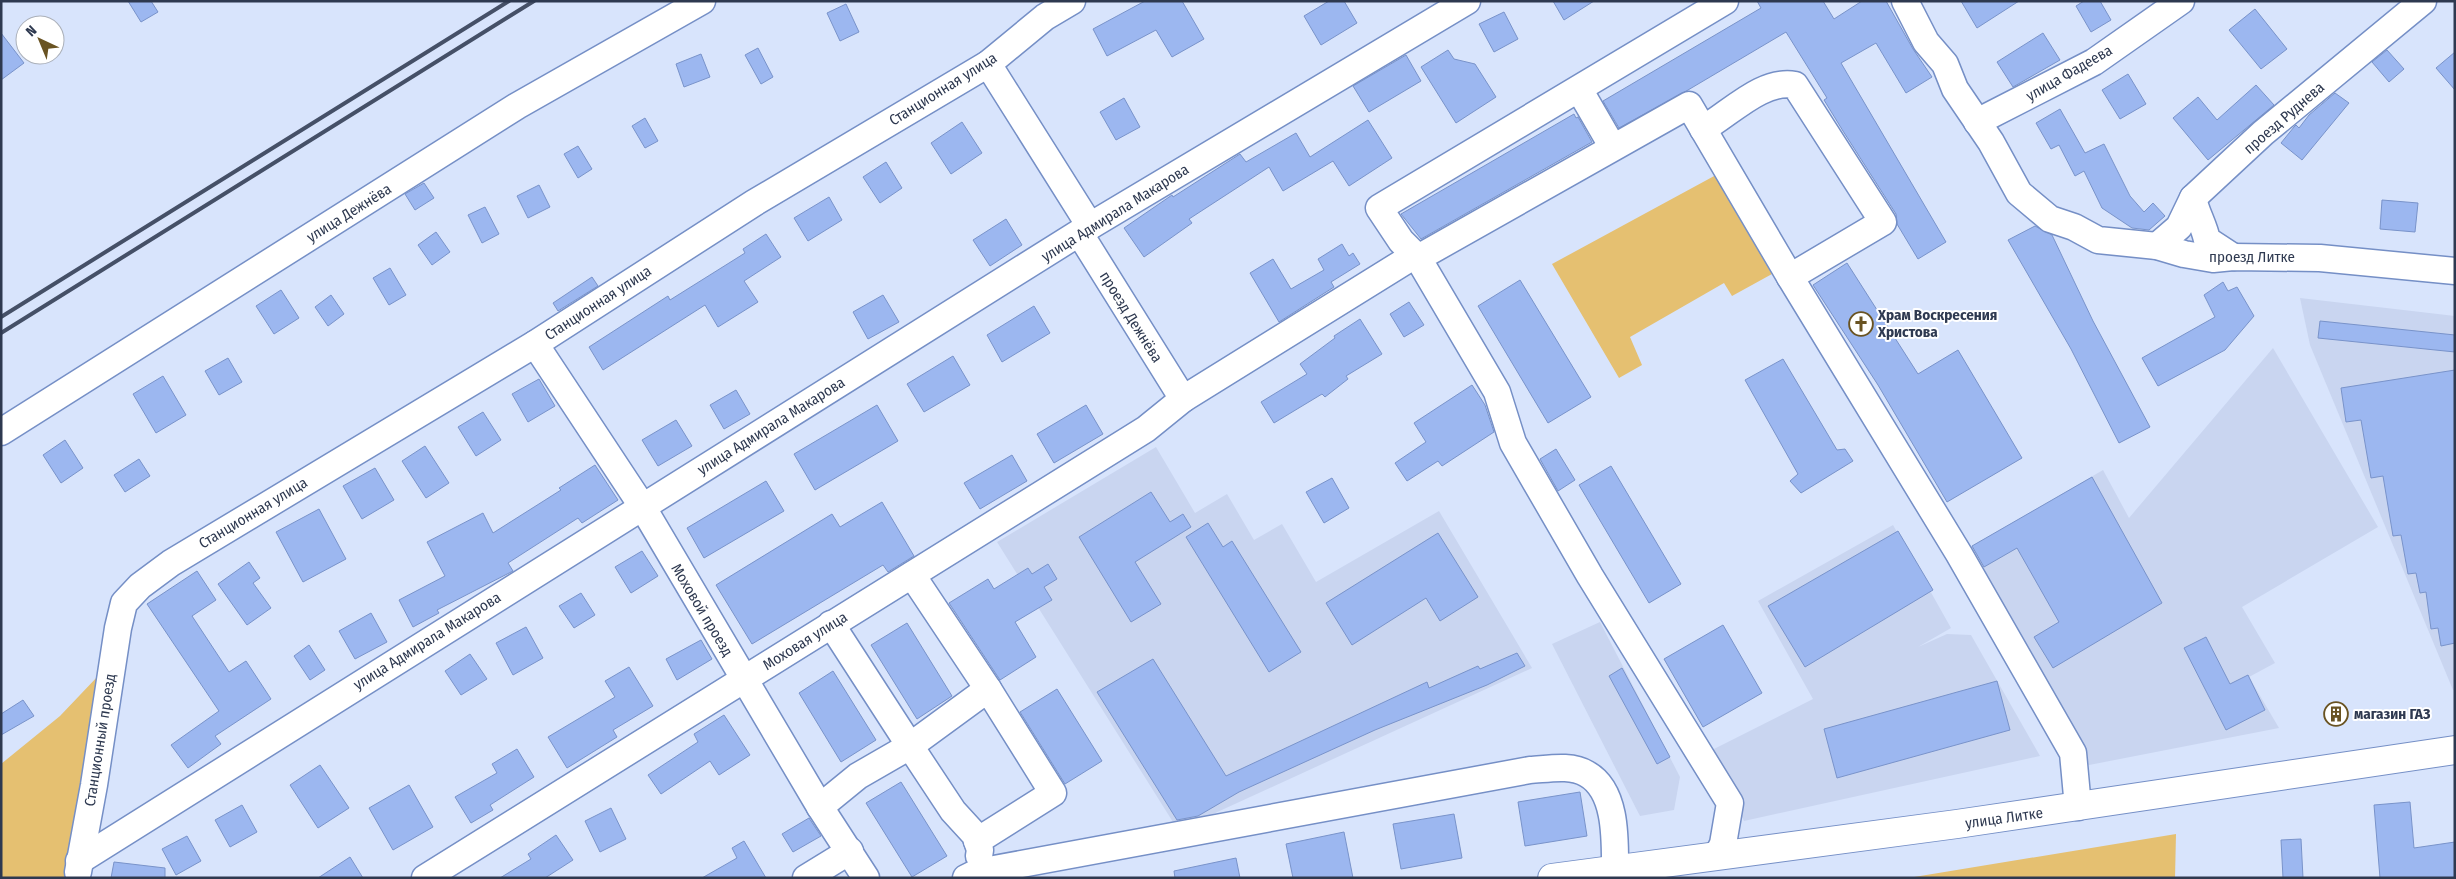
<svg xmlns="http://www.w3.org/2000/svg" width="2456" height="879" font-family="'Fira Sans Condensed',sans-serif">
<rect width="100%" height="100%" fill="#d8e4fc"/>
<g fill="#c9d5f0">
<polygon points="2300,298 2455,316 2455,690 2453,690 2310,345"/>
<polygon points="2273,348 2378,527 2242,607 2275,663 2249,677 2279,728 2084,766 1959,554 2103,470 2129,518"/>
<polygon points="1156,447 1195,513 1227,494 1254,540 1282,524 1316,582 1439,511 1532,668 1178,830 997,542"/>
<polygon points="1893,525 1951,628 1918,647 1947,634 1971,635 2040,756 1744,821 1710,751 1813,699 1758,601"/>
<polygon points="1600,622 1680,777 1674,810 1640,816 1552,644"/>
</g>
<g fill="#e5c071">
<polygon points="1716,175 1772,274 1732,296 1724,283 1630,337 1642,365 1619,378 1552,264"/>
<polygon points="99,675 73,878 1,878 1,764 60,716"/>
<polygon points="2176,834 2175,878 1908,878"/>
</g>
<g fill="#9cb7f0" stroke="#7993ca">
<polygon points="128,1 151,1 158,12 141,22"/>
<polygon points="1145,1 1182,1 1204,39 1172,57 1156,30 1107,56 1093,29"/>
<polygon points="1329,1 1344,1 1357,23 1321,45 1304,16"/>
<polygon points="1553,1 1594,1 1564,20"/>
<polygon points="1757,1 1823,1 1834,19 1862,1 1886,1 1913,49 1932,77 1906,93 1876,43 1841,63 1946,242 1918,259 1897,224 1896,214 1843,131 1824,100 1827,98 1786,32 1688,90 1619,128 1603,101 1761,8"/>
<polygon points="1961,1 2019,1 1977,28"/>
<polygon points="2084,1 2100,1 2111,20 2091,32 2076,6"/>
<polygon points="846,4 859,32 840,41 827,13"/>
<polygon points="2255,9 2287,49 2261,69 2229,30"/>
<polygon points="1504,12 1518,39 1494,52 1479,24"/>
<polygon points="1,33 24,63 1,80"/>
<polygon points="2043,33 2060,60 2013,87 1997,62"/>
<polygon points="758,48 773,77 761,84 745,55"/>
<polygon points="1448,50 1454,59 1475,64 1496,97 1456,123 1421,67"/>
<polygon points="2387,50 2404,69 2389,82 2372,62"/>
<polygon points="2455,52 2455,90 2436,68"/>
<polygon points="701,54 710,77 684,87 676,64"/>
<polygon points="1406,55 1421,81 1369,112 1353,86"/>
<polygon points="2128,74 2146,104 2120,119 2102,90"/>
<polygon points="2256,85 2274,105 2208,160 2173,118 2198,97 2217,120"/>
<polygon points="2335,93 2349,103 2302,160 2281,143 2294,127 2296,125 2299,128 2309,115"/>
<polygon points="1124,98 1140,127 1116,140 1100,112"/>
<polygon points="2060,109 2085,153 2104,144 2130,196 2144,212 2153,203 2165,216 2149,230 2132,228 2102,208 2084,171 2075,176 2059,145 2051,149 2036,123"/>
<polygon points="1574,114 1576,118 1578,117 1592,142 1421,239 1401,214"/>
<polygon points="645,118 658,141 645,148 632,126"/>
<polygon points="1368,120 1392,158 1349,186 1333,161 1283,191 1269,167 1189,219 1192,223 1144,257 1124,228 1172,195 1173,197 1240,154 1246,162 1296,133 1310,157"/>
<polygon points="962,122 982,153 951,174 931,143"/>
<polygon points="578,146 592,169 578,178 564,154"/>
<polygon points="886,162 902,188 880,203 863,177"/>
<polygon points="424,183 434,198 415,210 405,194"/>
<polygon points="539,185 550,207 528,218 517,196"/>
<polygon points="829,197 842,220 808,241 794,218"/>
<polygon points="2382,200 2418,203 2415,232 2380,229"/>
<polygon points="485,207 499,234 482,243 468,215"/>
<polygon points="1006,219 1022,245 990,266 973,240"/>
<polygon points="2035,226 2052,235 2093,321 2150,427 2119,443 2071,349 2008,240"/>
<polygon points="436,232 450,252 432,265 418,245"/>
<polygon points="766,234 781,257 744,281 758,302 718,327 705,305 603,370 589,347 668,296 670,300 745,253 743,249"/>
<polygon points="1342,244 1349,256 1353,253 1360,264 1331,282 1334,287 1279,322 1250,273 1273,259 1291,289 1324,270 1318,259"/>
<polygon points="1847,263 1918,374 1958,350 2022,458 1947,502 1878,385 1813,285"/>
<polygon points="390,268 406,295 389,305 373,278"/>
<polygon points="592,277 598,286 558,311 553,303"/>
<polygon points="1520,280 1591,397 1548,423 1478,306"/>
<polygon points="2223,282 2228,291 2237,287 2254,316 2225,350 2158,386 2142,358 2215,317 2204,295"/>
<polygon points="281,290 299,318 274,334 256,306"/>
<polygon points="331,295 344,314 328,326 315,307"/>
<polygon points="883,295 899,322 868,339 853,312"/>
<polygon points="1409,302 1424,325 1404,337 1390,314"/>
<polygon points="1034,306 1050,333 1002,362 987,335"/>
<polygon points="1360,319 1382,354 1346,376 1348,379 1325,397 1322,394 1274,423 1261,402 1307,374 1300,364 1335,338 1334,336"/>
<polygon points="2320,321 2455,335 2455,352 2318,338"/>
<polygon points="953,356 970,385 924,412 907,384"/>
<polygon points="228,358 242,382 219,395 205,371"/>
<polygon points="1783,359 1837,450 1845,449 1853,461 1801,493 1790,481 1798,474 1745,380"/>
<polygon points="2455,370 2455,643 2441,646 2438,628 2431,629 2426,592 2420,593 2416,573 2408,574 2401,535 2393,536 2383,476 2371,478 2361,420 2346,422 2341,388"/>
<polygon points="163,376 186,415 156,433 133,394"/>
<polygon points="539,379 555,406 528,422 512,394"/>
<polygon points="1472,385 1485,405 1494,432 1442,466 1438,461 1407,481 1395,463 1426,442 1414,423"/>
<polygon points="736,390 750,414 724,429 710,405"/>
<polygon points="877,405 898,441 815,490 794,454"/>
<polygon points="1086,405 1103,434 1054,463 1037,434"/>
<polygon points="483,412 501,440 476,456 458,427"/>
<polygon points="676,420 692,446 658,466 642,440"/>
<polygon points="65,440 83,468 61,483 43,455"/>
<polygon points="425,446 449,483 426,498 402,461"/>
<polygon points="1556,449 1575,480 1558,491 1540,459"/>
<polygon points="1012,455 1027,481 980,509 964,483"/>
<polygon points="139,459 150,476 125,492 114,475"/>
<polygon points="595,465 618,500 582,523 578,518 508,563 513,571 437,610 439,613 413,627 399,600 445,576 427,542 483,513 493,533 561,490 559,488"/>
<polygon points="1611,466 1681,584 1649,603 1579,485"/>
<polygon points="375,468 394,500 362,519 343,486"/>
<polygon points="2092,477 2162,603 2053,668 2034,637 2059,622 2017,548 1984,567 1972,546"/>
<polygon points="1332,478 1349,508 1324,523 1306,492"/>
<polygon points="766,481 784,511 704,558 687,528"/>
<polygon points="1151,492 1170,522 1183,514 1191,527 1135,562 1161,604 1131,622 1079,537"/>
<polygon points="882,502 914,556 888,572 883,565 752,644 716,585 832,514 840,527"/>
<polygon points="319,509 346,559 303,582 276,532"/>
<polygon points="1208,523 1223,547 1232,541 1301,652 1269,672 1186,537"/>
<polygon points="1898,531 1933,590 1805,667 1768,606"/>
<polygon points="1438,533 1478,597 1440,621 1426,598 1352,645 1326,603"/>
<polygon points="642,551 658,576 631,593 615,567"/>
<polygon points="249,562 260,578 253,583 271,608 247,625 218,584"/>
<polygon points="1048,564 1057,579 1044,587 1052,600 1015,622 1036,657 1000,680 949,603 988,579 994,589 1028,568 1032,574"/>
<polygon points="197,571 216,600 192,616 229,672 246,661 271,699 215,736 221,744 188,768 171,745 219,711 147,604"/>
<polygon points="581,593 595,615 574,628 559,606"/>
<polygon points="371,613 387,642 355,659 339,631"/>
<polygon points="907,623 952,696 917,719 871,645"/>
<polygon points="1723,625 1762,693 1703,727 1664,659"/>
<polygon points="526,627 543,658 513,675 496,643"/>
<polygon points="2206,637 2230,684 2248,675 2265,710 2226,730 2184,648"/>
<polygon points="701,640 712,659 677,680 666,659"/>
<polygon points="309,645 325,670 310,680 294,656"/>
<polygon points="1517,653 1525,666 1487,685 1375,730 1239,792 1198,816 1177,820 1097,692 1153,659 1226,776 1427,682 1429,688 1478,666 1480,669"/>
<polygon points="470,654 487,679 461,695 445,671"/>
<polygon points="629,667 653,706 613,730 617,737 567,768 548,737 615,697 605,681"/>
<polygon points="1622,668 1670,757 1657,764 1609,676"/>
<polygon points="833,671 876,740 841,762 799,693"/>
<polygon points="1997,681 2010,730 1837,778 1824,729"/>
<polygon points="1057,689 1102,761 1065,784 1020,712"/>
<polygon points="23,700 34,716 1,735 1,714"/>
<polygon points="2343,705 2346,719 2329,722 2327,708"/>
<polygon points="724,715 750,755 719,775 710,761 661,794 648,775 698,742 694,734"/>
<polygon points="517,749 534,777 490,805 493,810 471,823 455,797 497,773 492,764"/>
<polygon points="320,765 349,808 318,828 290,785"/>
<polygon points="901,782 947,856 912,877 866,803"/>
<polygon points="409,785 433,827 393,850 369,808"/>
<polygon points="1580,792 1587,836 1525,846 1518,802"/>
<polygon points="2410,802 2414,848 2455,842 2455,878 2380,878 2374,805"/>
<polygon points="242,805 257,832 230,847 215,820"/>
<polygon points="611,808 626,839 600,852 585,821"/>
<polygon points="1454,814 1462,858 1401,869 1393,824"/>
<polygon points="809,818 821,836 793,852 782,834"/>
<polygon points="1344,832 1353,878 1293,878 1286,844"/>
<polygon points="556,835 573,860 545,878 500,878 531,859 528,854"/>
<polygon points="187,836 201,861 176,875 162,849"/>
<polygon points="2301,839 2303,878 2283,878 2281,840"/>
<polygon points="744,841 766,878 702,878 737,858 732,848"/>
<polygon points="350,857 363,878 318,878"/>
<polygon points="1236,858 1240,878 1175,878 1174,871"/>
<polygon points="114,862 165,868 165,878 111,878"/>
</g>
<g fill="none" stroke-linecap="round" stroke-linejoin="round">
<g stroke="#758fc6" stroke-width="29">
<g id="minor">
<polyline points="1905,1 1926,42 1945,64 1955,89 1991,142 2019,193 2050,219 2074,227 2098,240 2157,246 2184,254 2213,259 2233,257 2320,258 2455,271"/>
<polyline points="988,64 1090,226"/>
<polyline points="1579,89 1612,146"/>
<polyline points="1977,122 2094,62 2181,1"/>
<path d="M1703 129C1731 113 1762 79 1795 85L1883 222 1790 277"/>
<path d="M2193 198C2196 213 2204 225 2207 240L2233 257"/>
<polyline points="1080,234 1183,399"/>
<polyline points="2157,246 2179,227 2193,198 2263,133 2423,1"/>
<polyline points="535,344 642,506 820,807 866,878"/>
<polyline points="1,432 517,106 702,1"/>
<polyline points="912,575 988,689"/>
<polyline points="831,624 910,746 988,689 1053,793 977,841"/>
<polyline points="820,807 858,776 910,746 953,811 975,835 980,850 979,856"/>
<polyline points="1717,856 1723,844 1730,803 1590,576 1513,443 1497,392 1418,258 1689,105 1790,277 1959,554 2073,753 2078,807"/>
<polyline points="79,861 1090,226 1467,1"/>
<polyline points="78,872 94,785 118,628 124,603 140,586 171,563 535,344 754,203 988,64 1045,17 1072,1"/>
<polyline points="425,878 1146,429 1183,399 1407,260 1418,258 1401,241 1379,208 1725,1"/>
<polyline points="806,878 850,851"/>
<path d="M966 878 978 872 1530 770C1548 769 1571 764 1587 774 1617 791 1615 840 1615 870"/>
</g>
</g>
<g stroke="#758fc6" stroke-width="30">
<polyline id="major" points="1552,878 1957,824 2455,750"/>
</g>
<use href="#minor" stroke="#fff" stroke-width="26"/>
<use href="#major" stroke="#fff" stroke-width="28"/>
<g stroke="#455067" stroke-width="4">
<polyline points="1,317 509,1"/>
<polyline points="1,333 534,1"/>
</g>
</g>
<defs>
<g id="church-ring" transform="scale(1.25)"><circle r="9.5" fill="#fff" stroke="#695322" stroke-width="1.5"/><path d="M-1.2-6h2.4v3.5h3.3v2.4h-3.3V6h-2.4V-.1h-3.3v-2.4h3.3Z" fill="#695322"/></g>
<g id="building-ring" transform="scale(1.25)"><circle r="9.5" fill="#fff" stroke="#695322" stroke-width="1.5"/><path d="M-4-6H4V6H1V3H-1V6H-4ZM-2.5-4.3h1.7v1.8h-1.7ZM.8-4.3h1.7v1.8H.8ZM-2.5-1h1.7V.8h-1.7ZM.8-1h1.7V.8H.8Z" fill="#695322"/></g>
</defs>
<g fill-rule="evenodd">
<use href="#church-ring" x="1861" y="324"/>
<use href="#building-ring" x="2336" y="714"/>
</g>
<g text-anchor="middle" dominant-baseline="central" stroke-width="4" stroke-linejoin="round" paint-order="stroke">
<g font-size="15" fill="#2e3950" stroke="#fff">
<text transform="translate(2069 73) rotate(-30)">улица Фадеева</text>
<text transform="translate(943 89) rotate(-32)">Станционная улица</text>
<text transform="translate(2284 118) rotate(-41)">проезд Руднева</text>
<text transform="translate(349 213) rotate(-32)">улица Дежнёва</text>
<text transform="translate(1115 213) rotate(-32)">улица Адмирала Макарова</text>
<text x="2252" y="257">проезд Литке</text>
<text transform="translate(598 303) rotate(-33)">Станционная улица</text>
<text transform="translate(1131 317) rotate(58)">проезд Дежнёва</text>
<text transform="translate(771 426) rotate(-32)">улица Адмирала Макарова</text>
<text transform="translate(253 513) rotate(-31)">Станционная улица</text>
<text transform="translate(702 610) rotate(59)">Моховой проезд</text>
<text transform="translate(427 641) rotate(-32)">улица Адмирала Макарова</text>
<text transform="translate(805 641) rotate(-32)">Моховая улица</text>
<text transform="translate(100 740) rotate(-81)">Станционный проезд</text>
<text transform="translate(2004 818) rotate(-8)">улица Литке</text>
</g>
<g font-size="15" font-weight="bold" fill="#2e3950" stroke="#fff" text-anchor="start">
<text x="1878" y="315">Храм Воскресения<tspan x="1878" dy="17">Христова</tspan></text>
<text x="2354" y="714">магазин ГАЗ</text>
</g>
</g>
<rect width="2456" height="879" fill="none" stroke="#2e3950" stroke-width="5"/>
<g transform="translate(40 40) rotate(316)"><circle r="24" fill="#ffffff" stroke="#abb0b9"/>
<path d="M0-4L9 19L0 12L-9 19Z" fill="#695322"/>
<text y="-8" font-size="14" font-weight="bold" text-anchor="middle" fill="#2e3950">N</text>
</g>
</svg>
